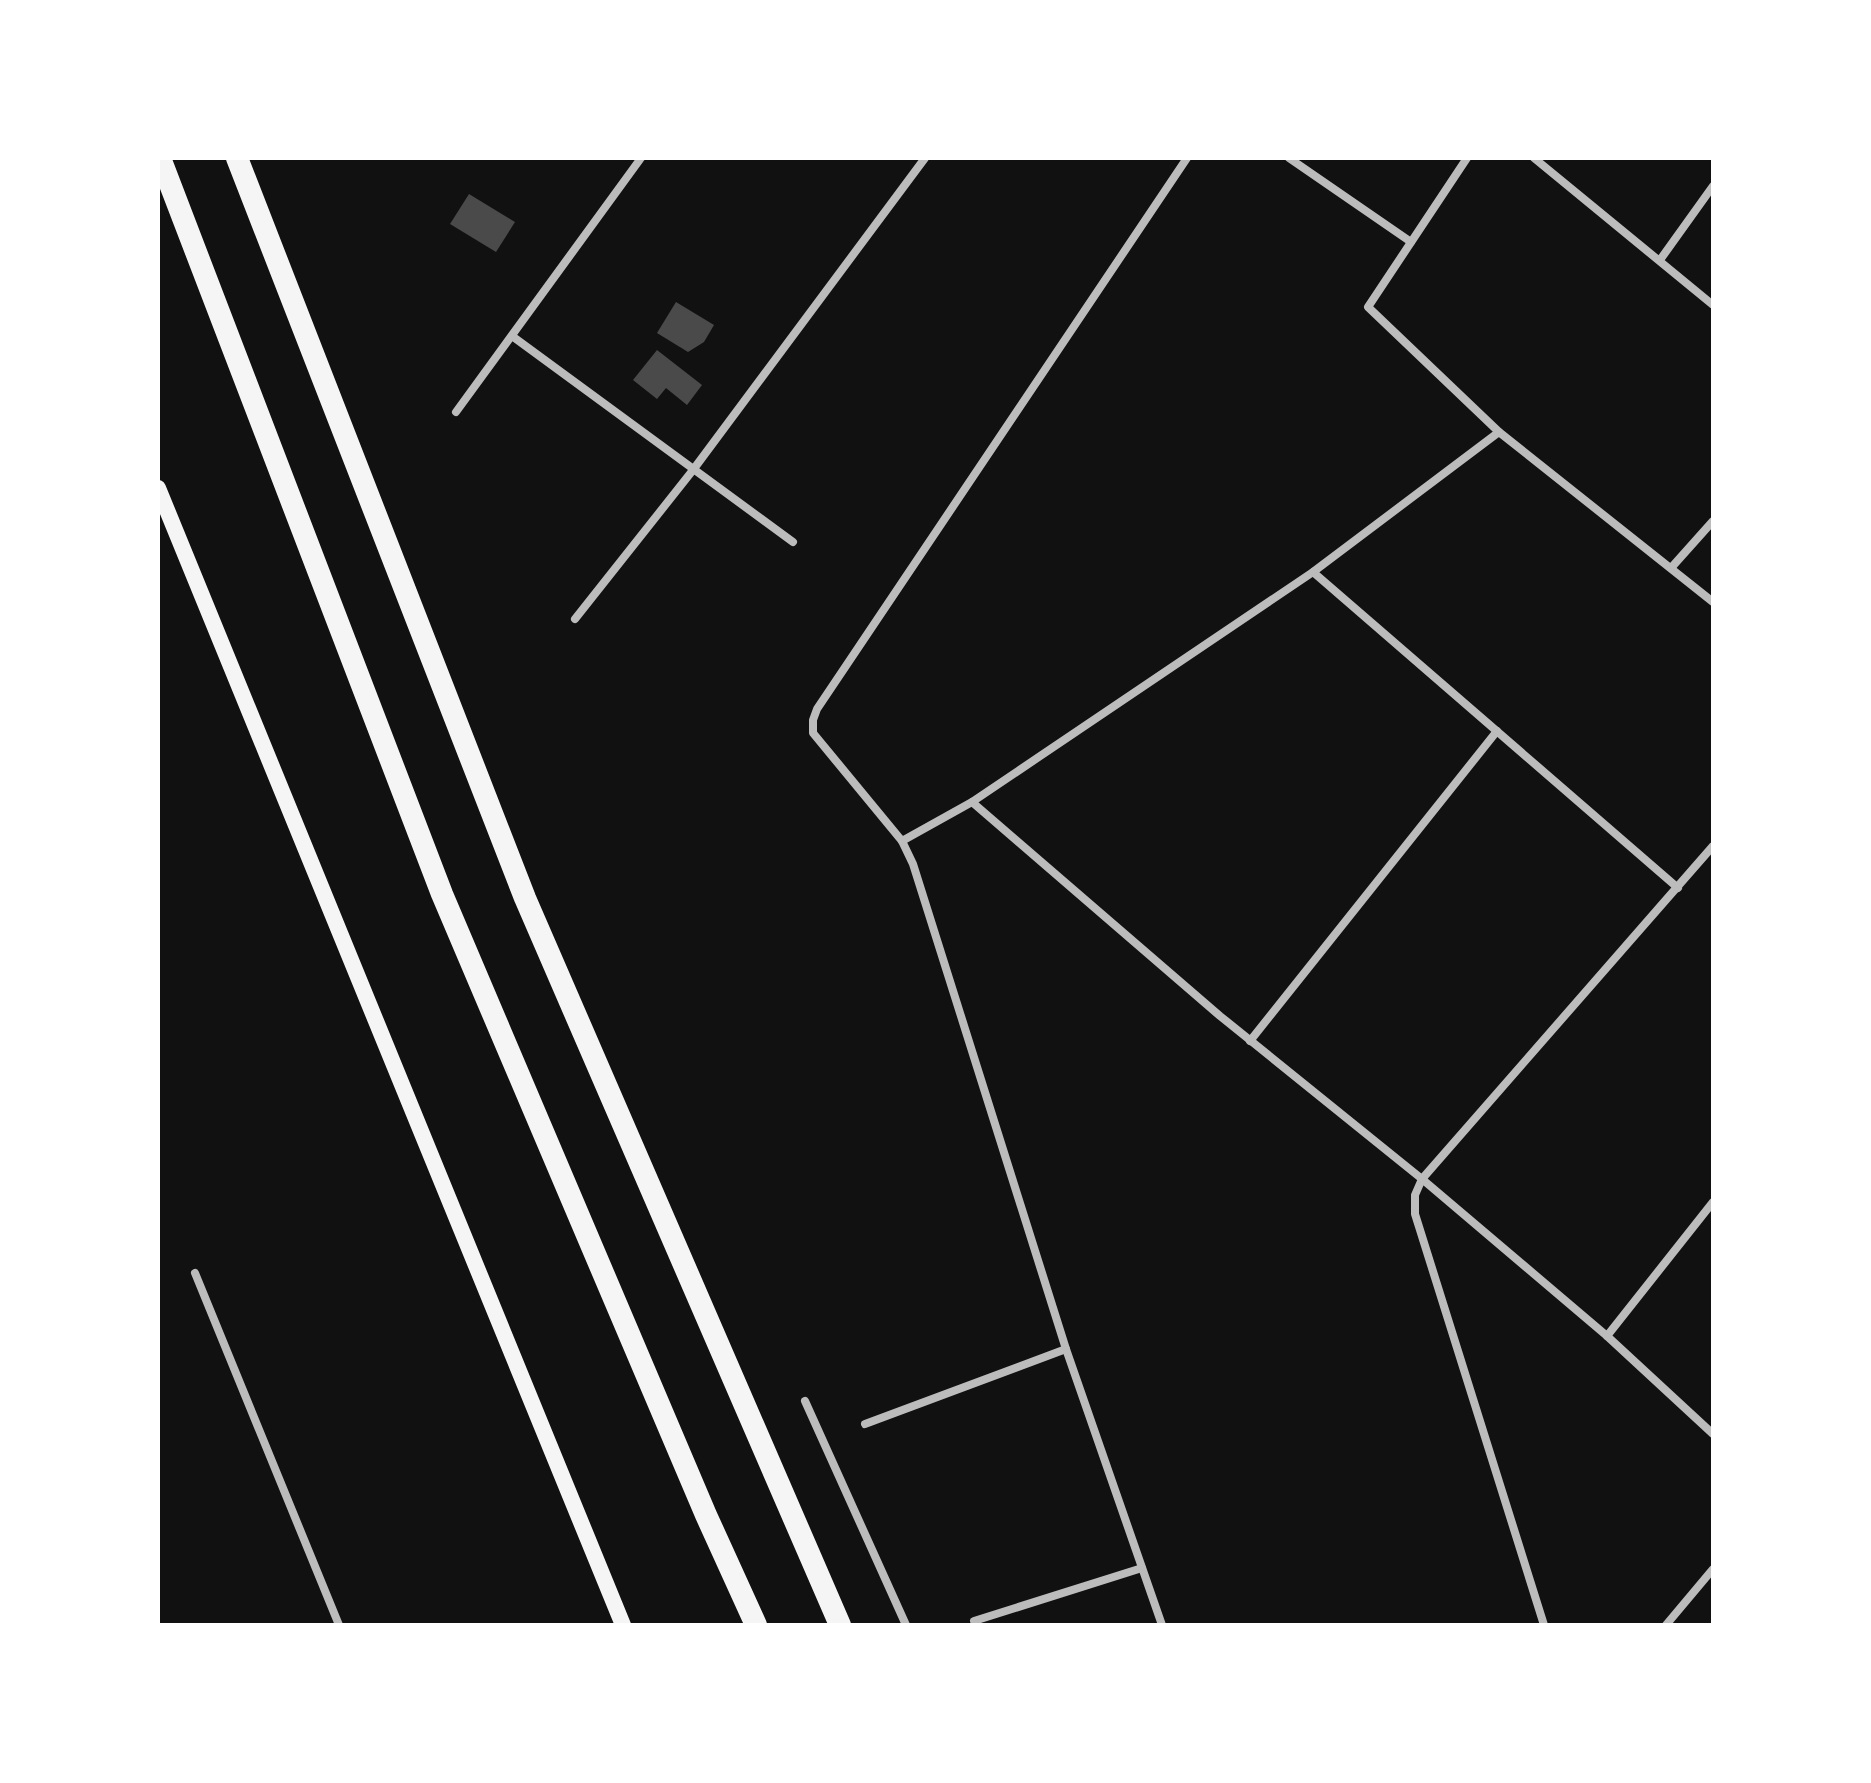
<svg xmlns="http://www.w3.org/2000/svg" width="1871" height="1783" font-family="'Work Sans',sans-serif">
<rect width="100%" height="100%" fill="#111"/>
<g fill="#4a4a4a">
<polygon points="469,194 515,222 496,252 450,224"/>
<polygon points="676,302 714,325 704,342 688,352 657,333"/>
<polygon points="657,350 702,385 687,405 666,388 657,399 633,380"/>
</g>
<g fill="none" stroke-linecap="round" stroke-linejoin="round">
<g stroke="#bcbcbc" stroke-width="8">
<polyline points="1289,158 1411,242"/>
<polyline points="1467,158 1368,307 1499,432 1713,602"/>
<polyline points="1534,158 1713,305"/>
<polyline points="1660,260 1713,186"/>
<polyline points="512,336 793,542"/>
<polyline points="456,412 641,158"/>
<polyline points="1671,568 1713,521"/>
<polyline points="1313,572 1678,888"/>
<polyline points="575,619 693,470 925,158"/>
<polyline points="972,802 1220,1016 1422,1179 1607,1336 1713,1434"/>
<polyline points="902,841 813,733 813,720 817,709 1187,158"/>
<polyline points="1250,1041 1497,731"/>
<polyline points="195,1273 339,1625"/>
<polyline points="1607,1336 1713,1202"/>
<polyline points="805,1401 906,1625"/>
<polyline points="865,1424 1066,1349"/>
<polyline points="974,1621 1142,1568"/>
<polyline points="1162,1625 1066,1349 913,864 902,841 972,802 1313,572 1499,432"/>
<polyline points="1544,1625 1415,1214 1415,1195 1422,1179 1713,846"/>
<polyline points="1666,1625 1713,1569"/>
</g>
<polyline stroke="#f5f5f5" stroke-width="16" points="158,488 623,1625"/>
<g stroke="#f5f5f5" stroke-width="22">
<polyline points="160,158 442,894 706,1515 756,1625"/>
<polyline points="237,158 525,898 840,1625"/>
</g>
</g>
<rect width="1871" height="1783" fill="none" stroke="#ffffff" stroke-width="320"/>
</svg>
